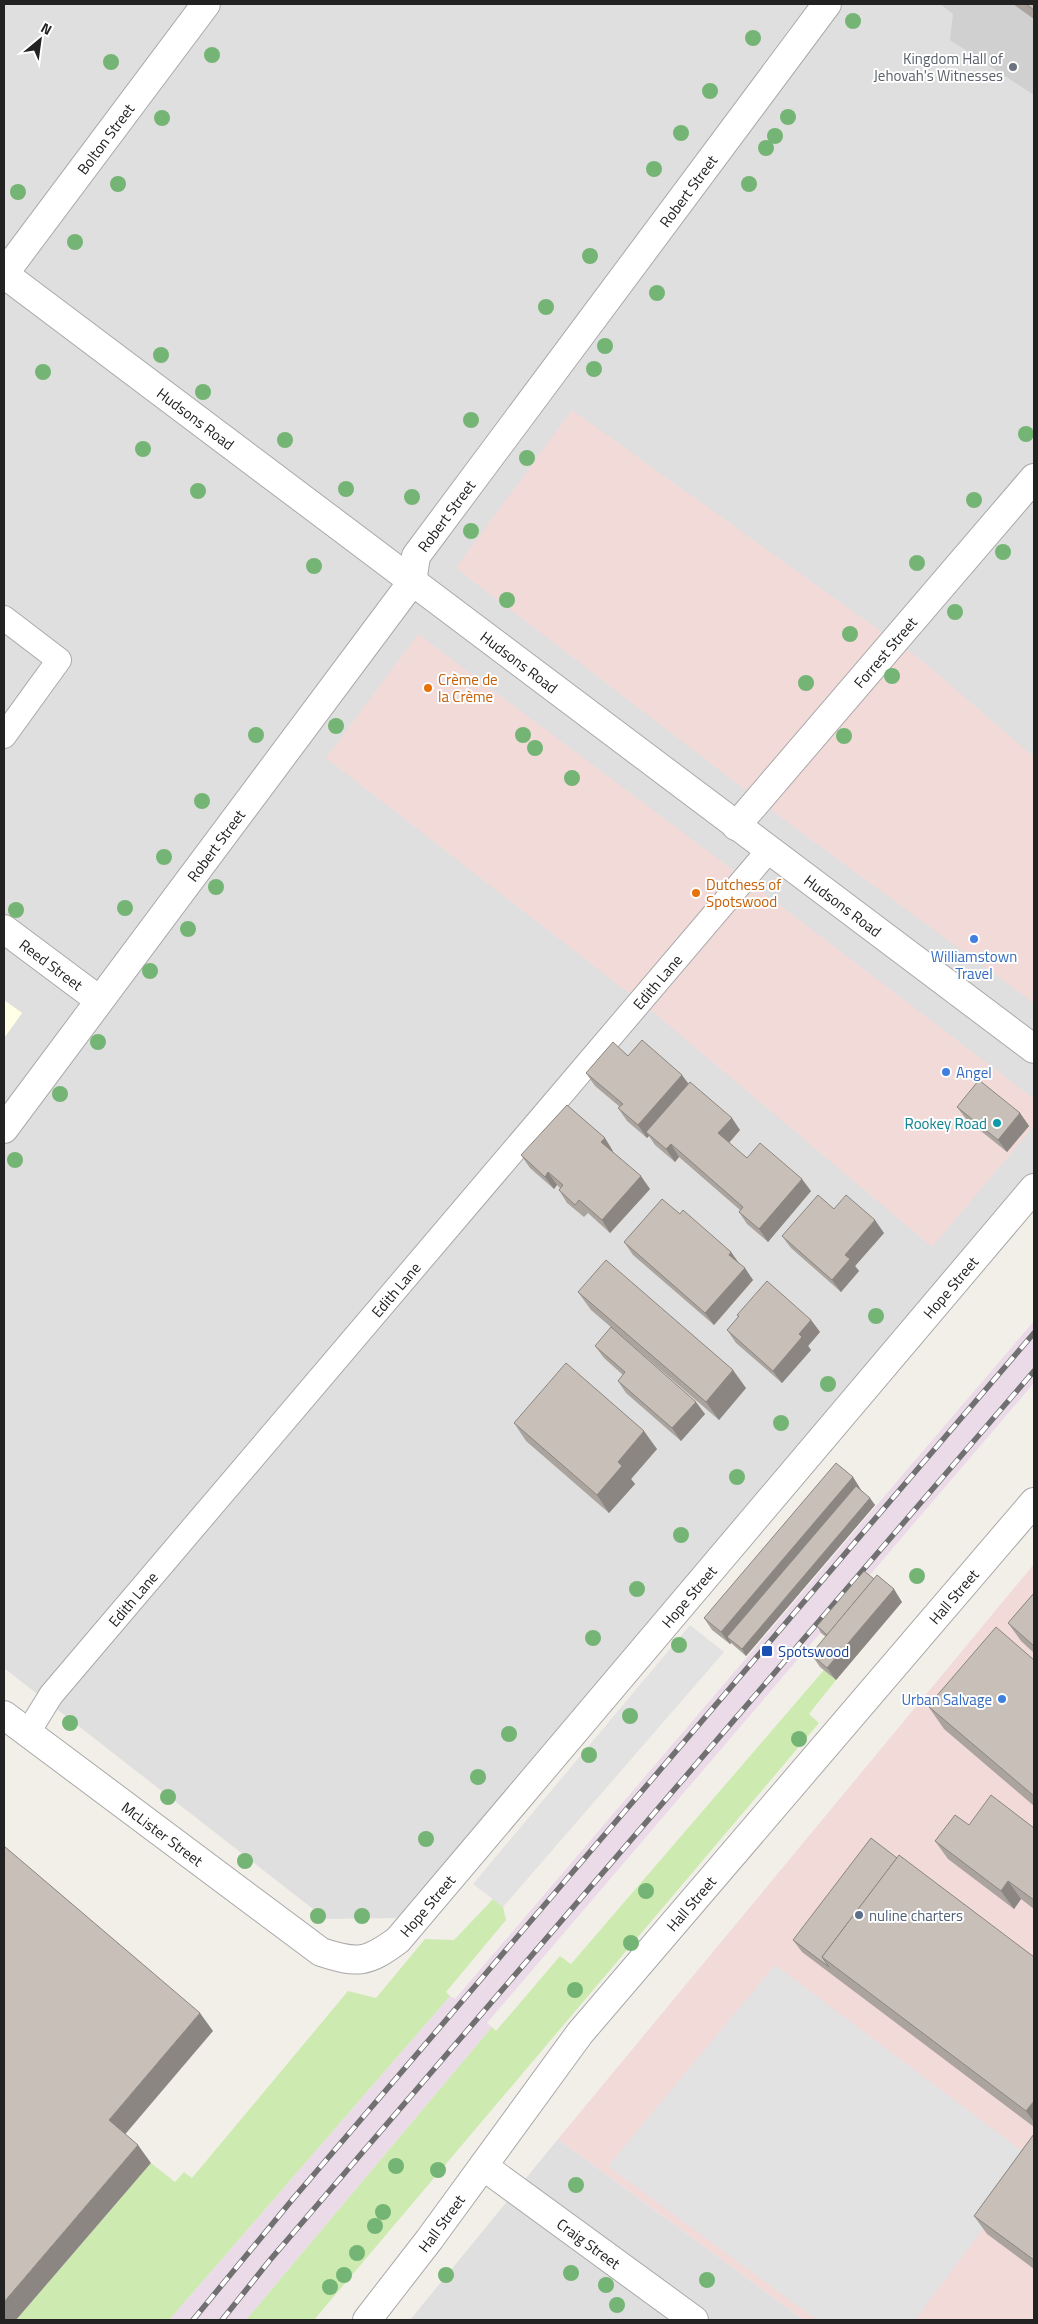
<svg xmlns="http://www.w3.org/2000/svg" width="1038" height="2324" font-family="'Titillium Web',sans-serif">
<rect width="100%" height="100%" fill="#f2efe9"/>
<g fill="#e0dfdf">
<polygon points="4,4 1034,4 1034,1173 400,1918 326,1919 4,1668 4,1038 22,1013 4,1000"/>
<polygon points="558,2139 804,2320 410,2320"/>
</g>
<g fill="#f2dad9">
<polygon points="572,410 925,663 1034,757 1034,1003 799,831 456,568"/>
<polygon points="418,634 781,906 1034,1099 1034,1126 932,1247 652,1011 326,758"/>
<polygon points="1034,1564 1034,2320 804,2320 558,2139"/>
</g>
<polygon fill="#ebdbe8" points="1034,1321 1034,1383 487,2023 492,2027 246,2320 169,2320 450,1996 455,1999"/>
<polygon fill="#ffffe5" points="4,1000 22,1013 4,1038"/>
<polygon fill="#d0d0d0" points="940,4 1034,4 1034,95 950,40 953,14"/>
<g fill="#cdebb0">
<polygon points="824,1670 836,1680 809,1714 819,1723 314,2320 246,2320 492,2027 496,2031 560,1956 571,1964"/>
<polygon points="493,1899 503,1907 506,1920 446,1992 450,1996 169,2320 16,2320 151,2163 175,2182 184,2172 192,2178 348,1991 376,1998 425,1939 454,1940"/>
</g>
<g fill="#e2e2e2">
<polygon points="690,1625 724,1652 503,1907 473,1884"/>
<polygon points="775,1965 1034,2160 915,2320 817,2320 608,2166"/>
</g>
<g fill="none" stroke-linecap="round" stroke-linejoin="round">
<g stroke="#a9a9a9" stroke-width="26">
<g id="service">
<polyline points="4,618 59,660 4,736"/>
<path id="s1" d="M27 1734 51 1695 769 850"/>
</g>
</g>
<g stroke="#a9a9a9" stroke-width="30">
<g id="minor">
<path id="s2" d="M4 274 206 4"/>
<path id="s3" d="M736 826 1034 478"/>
<path id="s4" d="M4 929 99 1000"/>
<path id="s5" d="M4 1129 412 582 416 556 827 4"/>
<path id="s6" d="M4 1715 321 1952C358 1964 367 1963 398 1940L1034 1188"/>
<path id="s7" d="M483 2166 694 2320"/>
</g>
</g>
<g stroke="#a9a9a9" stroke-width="30">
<g id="tertiary">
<path id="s8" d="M4 274 1034 1049"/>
<path id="s9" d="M367 2320 429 2240 580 2033 1034 1502"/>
</g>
</g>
<use href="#service" stroke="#fff" stroke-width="24"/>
<use href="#minor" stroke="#fff" stroke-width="28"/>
<use href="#tertiary" stroke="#fff" stroke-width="28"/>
<g stroke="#707070" stroke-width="5.5">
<g id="rail">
<polyline points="193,2320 292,2200 1034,1333"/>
<polyline points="222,2320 270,2260 1034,1371"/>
</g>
</g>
<use href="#rail" stroke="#fff" stroke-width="4" stroke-dasharray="11" stroke-linecap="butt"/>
</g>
<g fill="#74b475">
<circle cx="853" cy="21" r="8"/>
<circle cx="753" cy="38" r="8"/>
<circle cx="212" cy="55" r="8"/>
<circle cx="111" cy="62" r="8"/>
<circle cx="710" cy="91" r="8"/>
<circle cx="788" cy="117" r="8"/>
<circle cx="162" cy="118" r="8"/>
<circle cx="681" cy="133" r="8"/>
<circle cx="775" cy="136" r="8"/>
<circle cx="766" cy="148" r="8"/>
<circle cx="654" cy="169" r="8"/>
<circle cx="118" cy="184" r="8"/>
<circle cx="749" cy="184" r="8"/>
<circle cx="18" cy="192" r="8"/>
<circle cx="75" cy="242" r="8"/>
<circle cx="590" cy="256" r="8"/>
<circle cx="657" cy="293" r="8"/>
<circle cx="546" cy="307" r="8"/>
<circle cx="605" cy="346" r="8"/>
<circle cx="161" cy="355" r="8"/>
<circle cx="594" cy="369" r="8"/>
<circle cx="43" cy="372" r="8"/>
<circle cx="203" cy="392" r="8"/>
<circle cx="471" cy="420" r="8"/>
<circle cx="1026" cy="434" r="8"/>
<circle cx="285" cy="440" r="8"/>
<circle cx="143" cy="449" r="8"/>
<circle cx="527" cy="458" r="8"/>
<circle cx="346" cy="489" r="8"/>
<circle cx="198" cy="491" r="8"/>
<circle cx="412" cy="497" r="8"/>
<circle cx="974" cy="500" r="8"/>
<circle cx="471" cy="531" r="8"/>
<circle cx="1003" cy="552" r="8"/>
<circle cx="917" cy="563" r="8"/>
<circle cx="314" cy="566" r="8"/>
<circle cx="507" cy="600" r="8"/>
<circle cx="955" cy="612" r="8"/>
<circle cx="850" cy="634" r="8"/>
<circle cx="892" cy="676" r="8"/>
<circle cx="806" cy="683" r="8"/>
<circle cx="336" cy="726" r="8"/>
<circle cx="256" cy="735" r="8"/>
<circle cx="523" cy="735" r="8"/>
<circle cx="844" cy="736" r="8"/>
<circle cx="535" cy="748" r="8"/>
<circle cx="572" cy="778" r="8"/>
<circle cx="202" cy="801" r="8"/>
<circle cx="164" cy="857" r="8"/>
<circle cx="216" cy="887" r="8"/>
<circle cx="125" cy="908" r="8"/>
<circle cx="16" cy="910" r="8"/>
<circle cx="188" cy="929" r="8"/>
<circle cx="150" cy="971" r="8"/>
<circle cx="98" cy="1042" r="8"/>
<circle cx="60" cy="1094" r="8"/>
<circle cx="15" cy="1160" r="8"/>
<circle cx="876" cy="1316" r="8"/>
<circle cx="828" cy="1384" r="8"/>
<circle cx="781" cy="1423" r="8"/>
<circle cx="737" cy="1477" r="8"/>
<circle cx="681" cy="1535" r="8"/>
<circle cx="917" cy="1576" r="8"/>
<circle cx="637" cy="1589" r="8"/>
<circle cx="593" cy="1638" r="8"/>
<circle cx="679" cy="1645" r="8"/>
<circle cx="630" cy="1716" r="8"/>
<circle cx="70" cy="1723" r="8"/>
<circle cx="509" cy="1734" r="8"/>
<circle cx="799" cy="1739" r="8"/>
<circle cx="589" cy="1755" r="8"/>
<circle cx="478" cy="1777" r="8"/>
<circle cx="168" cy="1797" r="8"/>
<circle cx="426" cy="1839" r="8"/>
<circle cx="245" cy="1861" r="8"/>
<circle cx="646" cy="1891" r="8"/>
<circle cx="318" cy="1916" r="8"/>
<circle cx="362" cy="1916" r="8"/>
<circle cx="631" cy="1943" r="8"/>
<circle cx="575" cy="1990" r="8"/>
<circle cx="396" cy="2166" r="8"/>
<circle cx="438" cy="2170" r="8"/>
<circle cx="576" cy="2185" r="8"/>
<circle cx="383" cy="2212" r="8"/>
<circle cx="375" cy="2226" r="8"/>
<circle cx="357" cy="2253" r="8"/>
<circle cx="571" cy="2273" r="8"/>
<circle cx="344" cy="2275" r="8"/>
<circle cx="446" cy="2275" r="8"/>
<circle cx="707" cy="2280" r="8"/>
<circle cx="606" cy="2285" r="8"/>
<circle cx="330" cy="2287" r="8"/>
<circle cx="617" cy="2305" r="8"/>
</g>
<g fill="#aba49e">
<polygon points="1013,4 1034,4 1034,19"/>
<polygon points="628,1056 689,1084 740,1130 729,1143 747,1158 811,1191 768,1242 747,1224 739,1212 740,1210 679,1157 675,1162 655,1145 649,1136 647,1138 627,1121 618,1108 620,1107 595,1086 586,1073"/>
<polygon points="957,1107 1020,1113 1029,1126 1007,1152 966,1119"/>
<polygon points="613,1151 613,1152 650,1189 610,1233 588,1213 584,1217 567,1203 559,1190 560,1188 557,1185 554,1189 530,1168 521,1155"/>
<polygon points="834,1209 884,1233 855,1266 859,1271 841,1292 791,1248 782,1236"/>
<polygon points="680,1214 731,1252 739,1263 753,1280 714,1325 633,1255 624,1242"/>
<polygon points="578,1292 746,1388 719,1420 591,1310"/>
<polygon points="737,1315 811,1320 820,1332 808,1346 811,1350 782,1383 736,1343 727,1330 738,1317"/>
<polygon points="595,1346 705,1414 681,1441 626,1393 618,1381 623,1375 604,1358"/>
<polygon points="514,1423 657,1449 631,1479 635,1484 609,1513 526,1441"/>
<polygon points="853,1477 861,1490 875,1505 746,1656 731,1643 730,1644 712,1630 704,1618"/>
<polygon points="1034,1593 1034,1653 1021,1641 1008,1623"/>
<polygon points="902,1602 836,1680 820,1667 811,1654 826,1637 821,1633 817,1626"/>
<polygon points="1034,1660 1034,1806 944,1729 928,1706"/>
<polygon points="1034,1828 1034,1909 1021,1899 1014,1909 948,1859 935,1841"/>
<polygon points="897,1858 1034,1957 1034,2127 802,1952 793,1940"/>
<polygon points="1034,2134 1034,2269 987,2234 974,2216"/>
</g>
<g fill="#8b8681">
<polygon points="682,1075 691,1087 646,1132 649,1136 647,1138 638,1125"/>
<polygon points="1020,1113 1029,1126 1007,1152 998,1140"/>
<polygon points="732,1118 740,1130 726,1146 718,1133"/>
<polygon points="605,1138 613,1151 610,1154 601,1142"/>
<polygon points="671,1144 679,1157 675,1162 666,1149"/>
<polygon points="548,1172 557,1185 554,1189 545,1177"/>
<polygon points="641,1176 650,1189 610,1233 602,1220"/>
<polygon points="802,1179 811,1191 768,1242 759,1229"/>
<polygon points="875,1220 884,1233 855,1266 859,1271 841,1292 832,1280 845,1255"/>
<polygon points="731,1252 740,1265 729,1255"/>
<polygon points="745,1268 753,1280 714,1325 705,1313"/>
<polygon points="811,1320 820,1332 808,1346 811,1350 782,1383 773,1371 799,1334"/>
<polygon points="733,1370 746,1388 719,1420 706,1402"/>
<polygon points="696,1402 705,1414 681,1441 672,1428"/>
<polygon points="644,1431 657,1449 631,1479 635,1484 609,1513 597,1495 618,1462"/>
<polygon points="853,1477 861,1490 732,1641 727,1637 731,1643 730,1644 721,1632"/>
<polygon points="870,1498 875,1505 746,1656 742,1649"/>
<polygon points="894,1589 902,1602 836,1680 827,1668"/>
<polygon points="1008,1881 1021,1899 1014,1909 1001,1891"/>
<polygon points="200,2013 213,2031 122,2138 109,2120"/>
<polygon points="1034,2101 1034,2122 1026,2111"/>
<polygon points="138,2145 151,2163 16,2320 4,2320 4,2302"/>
</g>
<g fill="#c7bfb8" stroke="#8b8681">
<polygon points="1026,4 1034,4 1034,10"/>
<polygon points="642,1040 682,1075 638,1125 618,1108 623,1104 586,1073 613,1042 628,1056"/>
<polygon points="979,1080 1020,1113 998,1140 957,1107"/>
<polygon points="690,1082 732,1118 718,1133 747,1158 760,1143 802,1179 759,1229 739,1212 743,1207 671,1144 666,1149 646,1132"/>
<polygon points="567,1105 605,1138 601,1142 641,1176 602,1220 579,1200 575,1205 559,1190 563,1185 548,1172 545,1177 521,1155"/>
<polygon points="818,1195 834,1209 846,1195 875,1220 845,1255 850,1259 832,1280 782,1236"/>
<polygon points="662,1199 680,1214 683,1210 731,1252 729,1255 745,1268 705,1313 624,1242"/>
<polygon points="606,1260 733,1370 706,1402 578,1292"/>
<polygon points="767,1281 811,1320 799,1334 802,1337 773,1371 727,1330 739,1316 737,1315"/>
<polygon points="611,1327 696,1402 672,1428 618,1381 625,1372 595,1346"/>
<polygon points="566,1363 644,1431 618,1462 622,1466 597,1495 514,1423"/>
<polygon points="836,1463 853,1477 721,1632 704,1618"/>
<polygon points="856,1486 870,1498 742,1649 727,1637"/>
<polygon points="864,1571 874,1579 827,1635 817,1626"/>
<polygon points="877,1575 894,1589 827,1668 811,1654"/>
<polygon points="1034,1593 1034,1646 1008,1623"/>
<polygon points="996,1627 1034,1660 1034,1796 928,1706"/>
<polygon points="991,1795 1034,1828 1034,1900 1008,1881 1001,1891 935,1841 955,1815 969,1825"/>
<polygon points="871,1838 897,1858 822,1957 829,1967 793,1940"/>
<polygon points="4,1846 200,2013 109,2120 138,2145 4,2302"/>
<polygon points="899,1855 1034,1957 1034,2101 1026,2111 822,1957"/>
<polygon points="1034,2134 1034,2260 974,2216"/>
</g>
<circle fill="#6b7280" stroke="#fff" stroke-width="2" cx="1013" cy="67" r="5"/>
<g fill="#e8710a" stroke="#fff" stroke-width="2">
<circle cx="428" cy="688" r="5"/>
<circle cx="696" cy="893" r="5"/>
</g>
<g fill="#3f7fe0" stroke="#fff" stroke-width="2">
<circle cx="974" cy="939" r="5"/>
<circle cx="946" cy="1072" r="5"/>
<circle cx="1002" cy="1699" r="5"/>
</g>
<circle fill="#0f9aa8" stroke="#fff" stroke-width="2" cx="997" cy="1123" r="5"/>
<rect fill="#1a4fb4" stroke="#fff" stroke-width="2" x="761" y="1645" width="12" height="12" rx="2.5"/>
<circle fill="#5c6f8a" stroke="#fff" stroke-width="2" cx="859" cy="1915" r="5"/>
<g text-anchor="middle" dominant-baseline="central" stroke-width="4" stroke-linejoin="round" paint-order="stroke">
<g font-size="15" fill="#5b616d" stroke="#fff" text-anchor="end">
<text x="1003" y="58">Kingdom Hall of<tspan x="1003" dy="17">Jehovah's Witnesses</tspan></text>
</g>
<g font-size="15" fill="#222" stroke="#fff">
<text stroke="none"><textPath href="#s2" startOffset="169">Bolton Street</textPath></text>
<text stroke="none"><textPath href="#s5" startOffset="1164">Robert Street</textPath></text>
<text stroke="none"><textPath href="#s8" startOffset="240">Hudsons Road</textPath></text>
<text stroke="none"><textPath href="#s5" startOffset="759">Robert Street</textPath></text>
<text stroke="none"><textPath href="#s3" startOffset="229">Forrest Street</textPath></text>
<text stroke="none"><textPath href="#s8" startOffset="645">Hudsons Road</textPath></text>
<text stroke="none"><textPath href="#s5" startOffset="354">Robert Street</textPath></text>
<text stroke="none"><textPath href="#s8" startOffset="1050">Hudsons Road</textPath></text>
<text stroke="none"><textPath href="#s4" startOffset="59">Reed Street</textPath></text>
<text stroke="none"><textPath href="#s1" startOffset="982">Edith Lane</textPath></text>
<text stroke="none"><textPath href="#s6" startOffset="1334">Hope Street</textPath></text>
<text stroke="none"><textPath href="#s1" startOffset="578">Edith Lane</textPath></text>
<text stroke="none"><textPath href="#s6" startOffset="929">Hope Street</textPath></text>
<text stroke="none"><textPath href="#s9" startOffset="932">Hall Street</textPath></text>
<text stroke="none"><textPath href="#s1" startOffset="172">Edith Lane</textPath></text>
<text stroke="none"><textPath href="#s6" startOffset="198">McLister Street</textPath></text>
<text stroke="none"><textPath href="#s9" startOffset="528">Hall Street</textPath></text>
<text stroke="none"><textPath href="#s6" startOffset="524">Hope Street</textPath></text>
<text stroke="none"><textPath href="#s9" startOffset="122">Hall Street</textPath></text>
<text stroke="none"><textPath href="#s7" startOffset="131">Craig Street</textPath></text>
</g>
<g font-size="15" fill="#c56008" stroke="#fff" text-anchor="start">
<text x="438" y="679">Crème de<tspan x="438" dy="17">la Crème</tspan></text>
<text x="706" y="884">Dutchess of<tspan x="706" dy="17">Spotswood</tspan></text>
</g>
<g font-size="15" fill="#366cbe" stroke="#fff">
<text x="974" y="956">Williamstown<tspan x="974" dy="17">Travel</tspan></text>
<text x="956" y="1072" text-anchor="start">Angel</text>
<text x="992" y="1699" text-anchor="end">Urban Salvage</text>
</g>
<g font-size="15" fill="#0d838f" stroke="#fff" text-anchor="end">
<text x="987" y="1123">Rookey Road</text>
</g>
<g font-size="15" fill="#164399" stroke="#fff" text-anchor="start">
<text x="778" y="1651">Spotswood</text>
</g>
<g font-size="15" fill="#4e5e75" stroke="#fff" text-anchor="start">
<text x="869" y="1915">nuline charters</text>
</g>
</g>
<rect width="1038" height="2324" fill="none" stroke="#222222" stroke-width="10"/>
<g transform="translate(40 40) rotate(29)" stroke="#ffffff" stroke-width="4" paint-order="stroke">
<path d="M0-4L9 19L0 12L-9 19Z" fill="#222222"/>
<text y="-8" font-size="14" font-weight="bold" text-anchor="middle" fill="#222222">N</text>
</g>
</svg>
